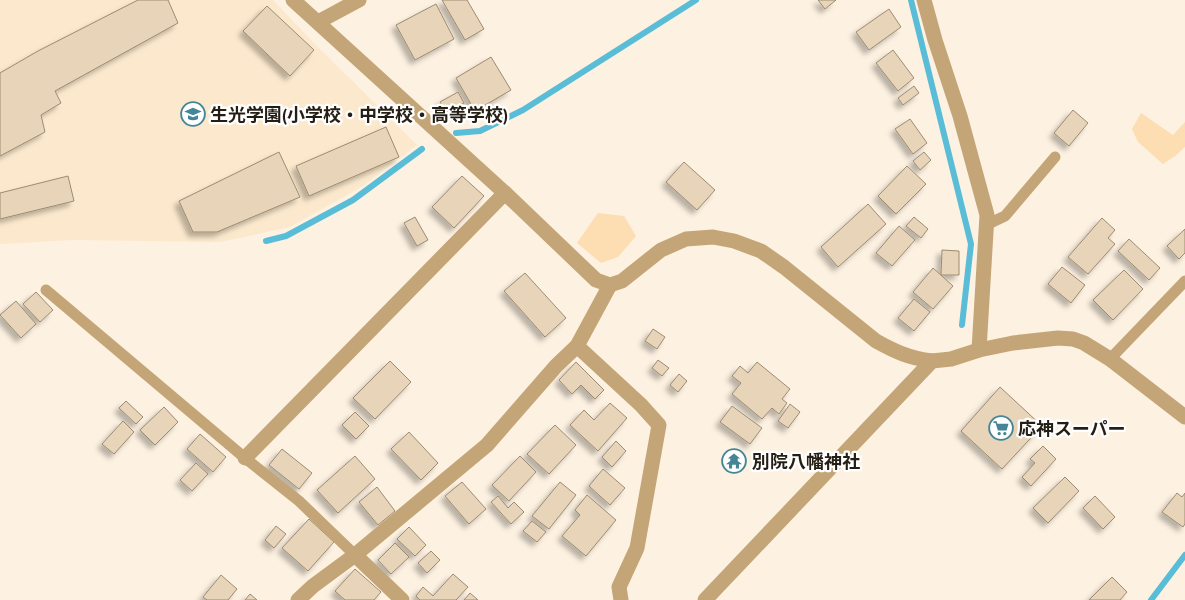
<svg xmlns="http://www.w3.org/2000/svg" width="1185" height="600" font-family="'PT Sans Narrow','Noto Sans JP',sans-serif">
<defs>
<filter id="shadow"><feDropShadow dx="-4.5" dy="4.5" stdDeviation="2.5" flood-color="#0004"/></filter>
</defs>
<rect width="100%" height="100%" fill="#fdf1e1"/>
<polygon fill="#fce9cd" points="0,0 273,0 313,42 417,145 363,186 290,227 221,242 73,240 0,244"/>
<g fill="#fcdeb2">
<polygon points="1141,113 1173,135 1185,122 1185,147 1175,156 1163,164 1138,142 1132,129"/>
<polygon points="598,213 624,216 636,236 618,257 601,263 577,243"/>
</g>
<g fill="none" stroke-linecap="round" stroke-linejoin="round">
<g stroke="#59bdd7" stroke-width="6">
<polyline points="911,0 971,244 962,325"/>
<polyline points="456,133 480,131 523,110 696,0"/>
<polyline points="266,241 286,236 353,200 422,149"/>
<polyline points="1151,600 1185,555"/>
</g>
</g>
<g fill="#e8d5b9" stroke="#9c8b71" filter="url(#shadow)">
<polygon points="138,0 168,0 178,23 55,91 61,103 41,115 45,132 0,156 0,73 38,51"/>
<polygon points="442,0 467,0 484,29 465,40"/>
<polygon points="818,0 836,0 825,9"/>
<polygon points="436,4 454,39 415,60 396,25"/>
<polygon points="267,6 314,50 290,76 243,31"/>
<polygon points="889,9 901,27 869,50 856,32"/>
<polygon points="893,50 914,78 898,91 876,63"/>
<polygon points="491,57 511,90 475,111 456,78"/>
<polygon points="914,86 919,93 903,105 898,98"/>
<polygon points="458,92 464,103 446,112 440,102"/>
<polygon points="1073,110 1088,123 1069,146 1054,133"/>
<polygon points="910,119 927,143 913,154 895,129"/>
<polygon points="386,127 399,157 309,196 296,166"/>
<polygon points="279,152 300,197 217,232 193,232 179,201"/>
<polygon points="924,152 931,160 920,170 913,161"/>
<polygon points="684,162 715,190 697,210 666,182"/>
<polygon points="907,166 926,184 896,214 878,196"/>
<polygon points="68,176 74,201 0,219 0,193"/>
<polygon points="462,176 484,196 454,228 432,207"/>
<polygon points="868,204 886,224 838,267 821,247"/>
<polygon points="415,217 428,240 417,246 404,223"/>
<polygon points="914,217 928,229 921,238 906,226"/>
<polygon points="1102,218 1115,230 1108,238 1115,244 1088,274 1068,257"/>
<polygon points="899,226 915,240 892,266 876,253"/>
<polygon points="1185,229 1185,253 1179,259 1167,246"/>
<polygon points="1129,239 1160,268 1149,280 1118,251"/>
<polygon points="942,250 959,251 959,275 941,275"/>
<polygon points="1062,267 1085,285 1071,303 1048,284"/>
<polygon points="933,268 953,286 933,309 913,292"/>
<polygon points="1124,270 1143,289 1113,320 1093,300"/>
<polygon points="525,273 566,318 545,337 504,291"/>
<polygon points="36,292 53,310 40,322 23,304"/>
<polygon points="914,299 930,312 914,331 898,318"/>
<polygon points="16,301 36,324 21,338 0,315"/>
<polygon points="653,329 665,337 657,349 645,341"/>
<polygon points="658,360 669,368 662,376 652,368"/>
<polygon points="390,361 411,382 375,419 353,398"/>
<polygon points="576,362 604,390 595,399 581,385 572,394 559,380"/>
<polygon points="757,362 790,389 782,399 787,403 779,414 772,408 762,419 732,394 741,383 732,376 740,366 748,373"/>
<polygon points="679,374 687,381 678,392 670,385"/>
<polygon points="1000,387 1042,426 1002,469 961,431"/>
<polygon points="126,401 143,417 136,424 119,408"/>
<polygon points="610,403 627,418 598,451 570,425 584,410 594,420"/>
<polygon points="790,404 800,412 788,428 778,421"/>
<polygon points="732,406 762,428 750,444 720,422"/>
<polygon points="164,407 178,422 155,445 140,430"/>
<polygon points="355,412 369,426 356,439 342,425"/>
<polygon points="123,421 134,432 114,454 102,444"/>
<polygon points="555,425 576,445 549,474 527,454"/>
<polygon points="409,432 438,463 421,480 391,449"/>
<polygon points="200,434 226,457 213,472 187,449"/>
<polygon points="616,441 626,451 612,467 602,457"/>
<polygon points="1043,446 1056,459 1031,486 1022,477 1035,463 1030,459"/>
<polygon points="282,449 312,473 299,489 269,465"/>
<polygon points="355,456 375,479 338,513 317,490"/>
<polygon points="520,456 536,472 509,501 492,485"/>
<polygon points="196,463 208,474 192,491 180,480"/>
<polygon points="603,469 625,488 610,505 589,486"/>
<polygon points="1065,477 1079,491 1048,523 1033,508"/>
<polygon points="462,482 486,509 469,524 445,496"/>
<polygon points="560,482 576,495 549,529 532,516"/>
<polygon points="377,487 395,511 378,525 359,502"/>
<polygon points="1177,493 1182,497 1185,493 1185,524 1183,527 1162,512"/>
<polygon points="587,495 616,520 586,556 562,536 580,515 575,510"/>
<polygon points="498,496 508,508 514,502 524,512 511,524 491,502"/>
<polygon points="1095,496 1115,517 1103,529 1083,508"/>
<polygon points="309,519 334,542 308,571 282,548"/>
<polygon points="532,521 546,532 537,542 523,531"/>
<polygon points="276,526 286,534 274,548 265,540"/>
<polygon points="409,527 426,545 415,556 397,539"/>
<polygon points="395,543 409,557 391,574 378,560"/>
<polygon points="431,551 440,560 427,573 418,563"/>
<polygon points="355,569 381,592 374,600 345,600 335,591"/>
<polygon points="453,574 468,587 456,600 420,600 416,596 423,587 433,596"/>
<polygon points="221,575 237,589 228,600 207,600 203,597"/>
<polygon points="1112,577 1127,592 1120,600 1089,600"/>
<polygon points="470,593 478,600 464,600"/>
<polygon points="250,594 257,600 245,600"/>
</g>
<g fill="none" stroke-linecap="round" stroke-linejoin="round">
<g stroke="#c4a577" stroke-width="11">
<polyline points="986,225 1005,216 1055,157"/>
<polyline points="46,290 245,458 299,501 355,555"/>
<polyline points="1110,359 1185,281"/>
</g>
<g stroke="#c4a577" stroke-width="15">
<polyline points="924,0 935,40 960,116 987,215 979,350"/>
<polyline points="318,22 359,0"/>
<polyline points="577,346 641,405 659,425 637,548 619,587 621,600"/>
<polyline points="245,458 505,193"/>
<polyline points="355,555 402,600"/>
<polyline points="298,600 313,586 355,555 487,445 556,366 577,346 610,285"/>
</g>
<g stroke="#c4a577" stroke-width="15">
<path d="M293 0 505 193 596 280 610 285 622 281 661 250 686 239 713 237 734 241 761 251 784 267 876 341C896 352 909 358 932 361"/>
<polyline points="705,600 932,361 951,359 979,350 1013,343 1058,338 1073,339 1084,343 1110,359 1185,417"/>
</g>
</g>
<defs>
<g id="school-ring" transform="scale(1.25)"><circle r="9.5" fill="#fff" stroke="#448697" stroke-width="1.5"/><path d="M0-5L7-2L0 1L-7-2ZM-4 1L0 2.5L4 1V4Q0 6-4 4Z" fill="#448697"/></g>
<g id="supermarket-ring" transform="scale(1.25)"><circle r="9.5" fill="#fff" stroke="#448697" stroke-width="1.5"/><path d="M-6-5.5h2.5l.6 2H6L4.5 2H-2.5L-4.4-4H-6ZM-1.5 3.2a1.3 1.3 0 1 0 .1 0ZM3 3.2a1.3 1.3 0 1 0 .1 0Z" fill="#448697"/></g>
<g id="temple-ring" transform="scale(1.25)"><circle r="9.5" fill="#fff" stroke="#448697" stroke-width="1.5"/><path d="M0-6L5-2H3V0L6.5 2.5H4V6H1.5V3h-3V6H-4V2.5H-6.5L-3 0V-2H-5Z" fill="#448697"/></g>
</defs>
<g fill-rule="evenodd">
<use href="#school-ring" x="193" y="114"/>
<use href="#supermarket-ring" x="1001" y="428"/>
<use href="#temple-ring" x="734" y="461"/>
</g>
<g text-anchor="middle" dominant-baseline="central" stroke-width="4.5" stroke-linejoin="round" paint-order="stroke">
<g font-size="18" font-weight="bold" fill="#251e14" stroke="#fff" text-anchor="start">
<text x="210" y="114">生光学園(小学校・中学校・高等学校)</text>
<text x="1018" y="428">応神スーパー</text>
<text x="752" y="461">別院八幡神社</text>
</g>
</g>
</svg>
